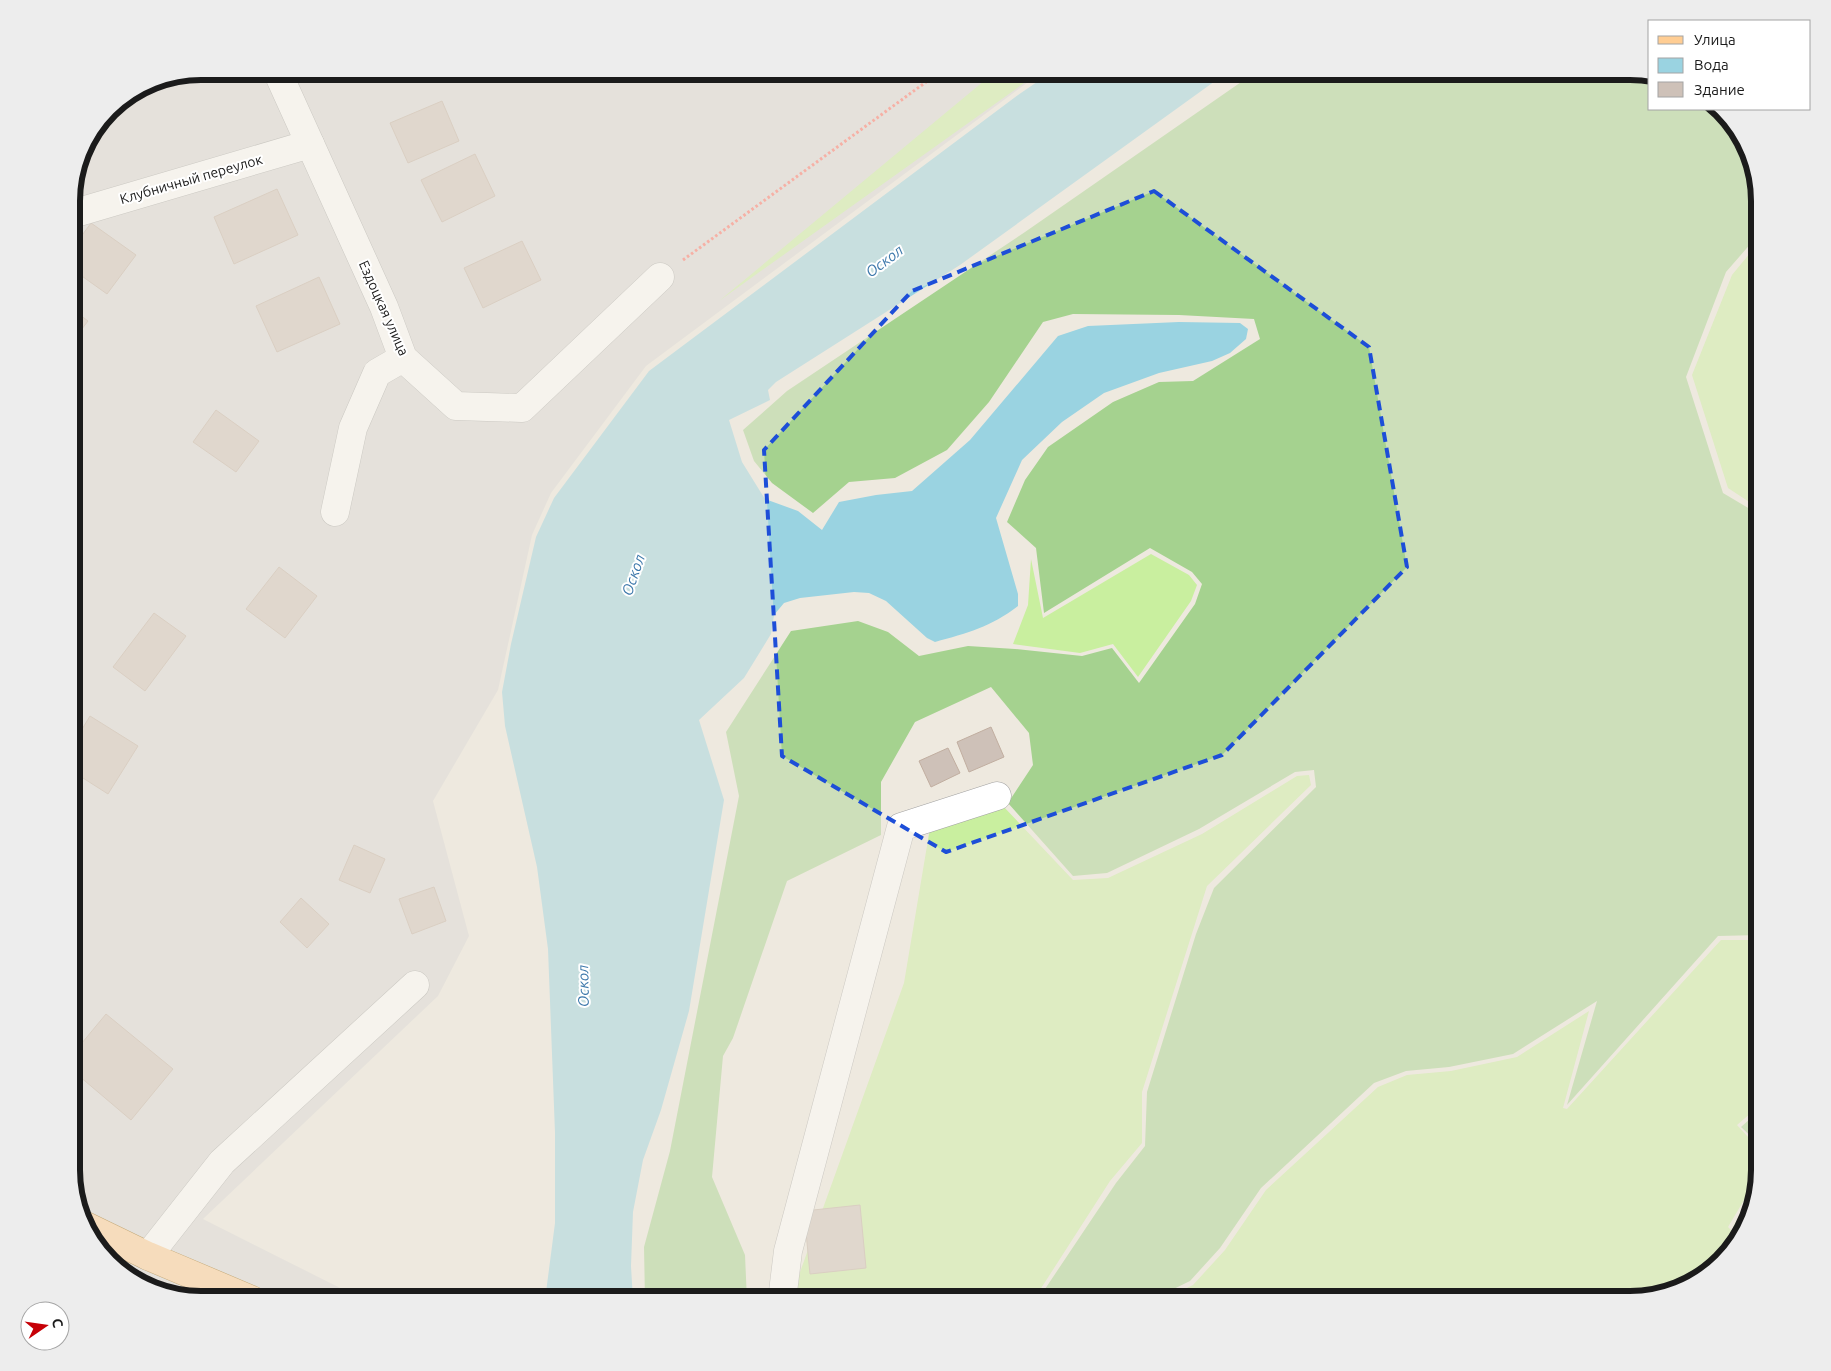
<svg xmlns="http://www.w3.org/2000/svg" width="1831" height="1371" font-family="Ubuntu,sans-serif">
<rect width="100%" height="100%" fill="#eee9df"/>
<polygon fill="#d9d8d8" points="201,71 1043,71 646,366 551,493 532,535 498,690 433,801 469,936 438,996 203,1219 364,1300 201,1300 159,1293 122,1273 85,1228 72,1178 72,192 85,144 115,104 152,81"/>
<g fill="#c9ef9f">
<polygon points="996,71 1041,71 719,301"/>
<polygon points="1760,241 1760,509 1728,488 1692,375 1732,275"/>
<polygon points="1151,554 1189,575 1197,585 1191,601 1138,677 1113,644 1080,653 1013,644 1028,605 1031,559 1043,618"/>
<polygon points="1309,775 1311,785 1207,886 1142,1092 1142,1143 1110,1181 1038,1293 1039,1300 790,1300 904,983 930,828 1003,806 1073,880 1108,878 1202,834 1297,776"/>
<polygon points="1721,940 1760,940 1760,1105 1737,1125 1760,1150 1759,1175 1728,1227 1739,1238 1733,1249 1687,1286 1630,1300 1162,1300 1193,1285 1225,1250 1266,1190 1378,1087 1407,1075 1451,1071 1517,1057 1589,1011 1563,1108 1567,1109"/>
</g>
<g fill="#a5d28f">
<polygon points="1257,71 1630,71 1650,75 1650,109 1718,109 1746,144 1760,201 1760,233 1726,272 1686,377 1723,493 1760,515 1760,935 1718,936 1567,1105 1597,1001 1513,1054 1449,1067 1406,1071 1374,1083 1261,1188 1220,1248 1190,1281 1151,1300 1044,1300 1043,1292 1116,1183 1145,1146 1147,1092 1196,934 1214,888 1316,787 1314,770 1295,772 1199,829 1107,873 1073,876 1008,803 1033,765 1029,733 991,687 915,722 881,782 881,835 787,881 733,1038 723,1056 712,1177 745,1255 747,1300 645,1300 644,1247 670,1151 739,796 726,732 791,631 858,621 888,632 919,656 968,646 1015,649 1082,656 1112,648 1139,683 1195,604 1202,584 1192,572 1150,548 1044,613 1036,548 1007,522 1025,480 1048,447 1113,402 1159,382 1193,381 1260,339 1254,319 1179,315 1073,314 1043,322 989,402 947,450 895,478 849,482 813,513 772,483 754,461 743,430 787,391 1025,232"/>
<polygon points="1760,1110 1760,1145 1741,1127"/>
<polygon points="1757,1185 1753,1212 1741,1234 1733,1227"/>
</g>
<path fill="#9ad3e1" d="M1053 71H1229L960 265 776 382 768 390 770 400 729 420 742 462 765 499 798 511 822 530 839 502 876 495 912 491 970 440 1058 336 1088 326 1179 322 1240 323 1248 329 1246 339 1230 353 1212 361 1159 373 1104 393 1062 422 1022 460 996 518 1018 594V606C991 627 967 633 935 642L927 638 886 601 869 593 854 592 800 598 784 603 774 615 771 634 744 678 699 720 724 800 689 1011 661 1110 643 1160 633 1212 631 1266 633 1300H545L555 1223V1133L548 949 537 867 505 726 502 692 511 644 536 537 554 498 649 371 1018 95Z"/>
<g fill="#cec1b8" stroke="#c1aea0">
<polygon points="201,71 213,71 181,84 178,76"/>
<polygon points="442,101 459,141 408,163 390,123"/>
<polygon points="475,154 495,196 442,222 421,180"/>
<polygon points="277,189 298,235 234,264 214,217"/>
<polygon points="91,223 136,255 107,294 72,269 72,249"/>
<polygon points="522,241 541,280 483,308 464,268"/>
<polygon points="319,277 340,324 277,352 256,306"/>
<polygon points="72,309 88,321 72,342"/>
<polygon points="216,410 259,441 236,472 193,442"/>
<polygon points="279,567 317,596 285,638 246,609"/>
<polygon points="154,613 186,636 145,691 113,667"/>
<polygon points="90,716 138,746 108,794 72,771 72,746"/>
<polygon points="991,727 1004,757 969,772 957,742"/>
<polygon points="948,748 960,773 931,787 919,761"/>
<polygon points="354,845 385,859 370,893 339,880"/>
<polygon points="434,887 446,921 412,934 399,899"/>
<polygon points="301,898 329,924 307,948 280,922"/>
<polygon points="106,1014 173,1069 131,1120 72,1070 72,1055"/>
<polygon points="860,1205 866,1268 810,1274 804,1211"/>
</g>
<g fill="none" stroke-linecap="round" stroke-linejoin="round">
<g stroke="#a2a2a2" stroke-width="29">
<g id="minor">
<polyline points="277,71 384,307 403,358 456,406 522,408 660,277"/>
<polyline points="72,214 310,144"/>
<polyline points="335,512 353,428 377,373 403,358"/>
<polyline points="148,1256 222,1162 415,985"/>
<polyline points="782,1300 788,1251 901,827 997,796"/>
</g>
</g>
<g stroke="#925d00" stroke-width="29">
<polyline id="major" points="84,1225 148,1256 252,1300"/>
</g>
<polyline stroke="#ff6a5f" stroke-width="3" stroke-dasharray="2.5 2.5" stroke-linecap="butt" points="683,260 941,71"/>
<use href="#minor" stroke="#fff" stroke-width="28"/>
<use href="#major" stroke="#ffcd93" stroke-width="28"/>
</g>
<path d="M0 0H1831V1371H0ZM1154 191 1369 347 1407 567 1222 755 946 852 782 756 764 450 912 291Z" fill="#eee9df" fill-opacity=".55" fill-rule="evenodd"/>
<path fill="none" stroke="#1d4ed8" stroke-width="4" stroke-dasharray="10 6" stroke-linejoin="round" d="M1154 191 1369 347 1407 567 1222 755 946 852 782 756 764 450 912 291Z"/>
<g text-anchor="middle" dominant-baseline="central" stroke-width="4" stroke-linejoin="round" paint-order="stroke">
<g font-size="14" fill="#1b1b1b" stroke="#fff">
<text transform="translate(191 179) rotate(-16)">Клубничный переулок</text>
<text transform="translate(384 308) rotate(66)">Ездоцкая улица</text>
</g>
<g font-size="15" font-style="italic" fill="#3d78ab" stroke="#fff">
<text transform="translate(884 261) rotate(-37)">Оскол</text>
<text transform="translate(633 575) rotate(-71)">Оскол</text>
<text transform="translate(583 986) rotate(-91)">Оскол</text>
</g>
</g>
<path d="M0 0H1831V1371H0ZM201 80H1630A121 121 0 0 1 1751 201V1170A121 121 0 0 1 1630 1291H201A121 121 0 0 1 80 1170V201A121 121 0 0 1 201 80Z" fill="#ededed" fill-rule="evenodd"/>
<path fill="none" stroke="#1b1b1b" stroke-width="6" d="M201 80H1630A121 121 0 0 1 1751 201V1170A121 121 0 0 1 1630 1291H201A121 121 0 0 1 80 1170V201A121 121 0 0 1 201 80Z"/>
<rect x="1648" y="20" width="162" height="90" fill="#ffffff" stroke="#a4a4a4"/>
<rect x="1658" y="36" width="25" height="8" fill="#ffcd93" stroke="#a4a4a4"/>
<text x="1694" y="45" font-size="15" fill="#1b1b1b">Улица</text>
<rect x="1658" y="58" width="25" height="15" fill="#9ad3e1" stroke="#a4a4a4"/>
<text x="1694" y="70" font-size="15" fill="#1b1b1b">Вода</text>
<rect x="1658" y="82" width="25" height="15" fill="#cec1b8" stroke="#a4a4a4"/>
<text x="1694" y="95" font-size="15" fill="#1b1b1b">Здание</text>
<g transform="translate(45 1326) rotate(77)"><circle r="24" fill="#ffffff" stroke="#a4a4a4"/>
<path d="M0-4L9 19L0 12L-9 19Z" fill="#c60007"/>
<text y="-8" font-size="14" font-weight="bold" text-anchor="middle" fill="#1b1b1b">С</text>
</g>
</svg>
